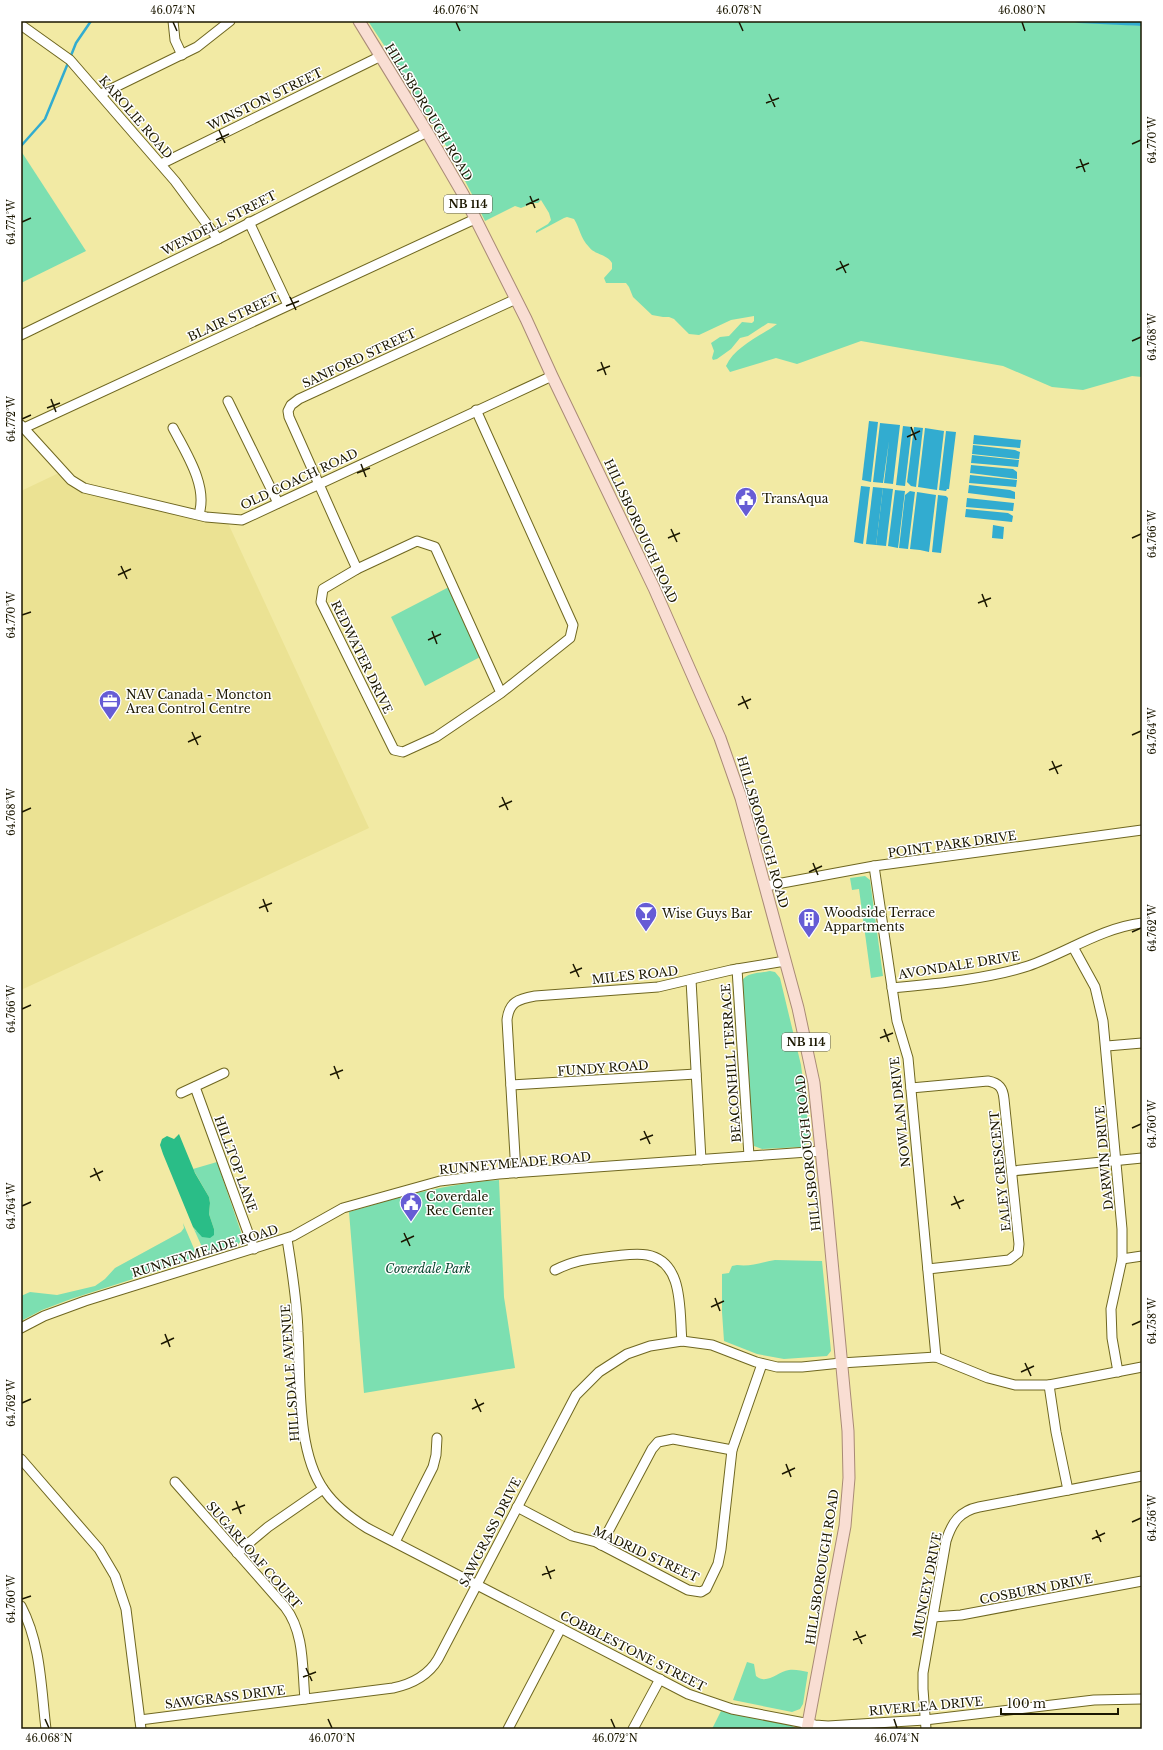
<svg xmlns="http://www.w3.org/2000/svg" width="1163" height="1750" font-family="'Libre Baskerville',serif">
<rect width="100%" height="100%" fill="#f2eaa4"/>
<polygon fill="#ebe293" points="63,471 71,480 227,521 369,828 21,990 21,491"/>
<g fill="#7cdfb1">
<path d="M368 21H393L396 22 398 21H1070L1142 26V377L1132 376 1083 390 1052 387 1003 366 861 341 797 364 776 358 730 372 726 366C735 346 761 336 777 324L768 323 748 336 740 338 731 349 717 359 713 360 712 358 714 351 711 343 720 337 729 336 742 322 752 323 754 321V316L731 320 699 335 689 334 674 319 669 317H663L652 315 633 297 629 287 626 283H606L604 278 612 269V263C607 254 595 255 589 247 580 238 580 228 574 219L567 217 564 218 536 233V231L548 224 551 220 549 213 541 200 538 203H533L521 208 515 206 485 221C452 150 411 86 368 21Z"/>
<polygon points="21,151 86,251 21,283"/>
<polygon points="449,587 482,656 425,686 391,617"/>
<polygon points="865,876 870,880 883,976 871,978 859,889 852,890 850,878"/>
<path d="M770 971 775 972 780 978 801 1065 810 1137V1141L802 1147 762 1149 754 1146 749 1126 742 981C746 972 762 973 770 971Z"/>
<polygon points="217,1162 243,1238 237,1246 206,1256 193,1227 196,1231 214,1229 209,1214 210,1203 209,1197 193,1169"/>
<path d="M499 1180 504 1297 515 1368 364 1393 349 1212C399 1197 448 1183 499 1180Z"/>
<polygon points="183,1223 198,1258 71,1299 42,1310 21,1321 21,1296 30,1292 57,1295 95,1286 105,1279 115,1268 181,1232 184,1228"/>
<path d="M775 1260 822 1261 831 1351 827 1356 784 1359 757 1354 724 1341 722 1312V1274L729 1273 732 1266 737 1265C751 1267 761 1262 775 1260Z"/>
<path d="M747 1662 754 1664 756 1676C767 1685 777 1672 789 1670 795 1669 802 1671 808 1672L803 1704 800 1709 792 1712 733 1700Z"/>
<polygon points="721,1711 790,1725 796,1728 712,1729"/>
</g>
<polygon fill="#2abd87" points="179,1134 195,1173 209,1197 210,1203 209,1214 214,1229 214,1235 210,1238 202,1237 193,1227 163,1154 160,1145 162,1139 167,1136 174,1139"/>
<g fill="#32acd0">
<polygon points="1070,21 1142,21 1142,26 1079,23"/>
<polygon points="869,421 878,422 871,482 862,480"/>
<polygon points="880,423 900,425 893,484 884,483 889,441 883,483 873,482"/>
<polygon points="903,426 912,427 905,486 896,485"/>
<polygon points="914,427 923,428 916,487 911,486 907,482"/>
<polygon points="925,428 944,431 937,490 918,487"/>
<polygon points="946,431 956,432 949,489 947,489 946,491 939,490"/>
<polygon points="974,435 1021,440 1020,448 973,444"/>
<polygon points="973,445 1015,450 1020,452 1019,459 972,454"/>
<polygon points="972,455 1019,460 1018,467 971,463"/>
<polygon points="971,465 1013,469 1017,472 1017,479 970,473"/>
<polygon points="970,475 1017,480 1016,487 969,483"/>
<polygon points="969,485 1010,490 1015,492 1015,499 968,493"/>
<polygon points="861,486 870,487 863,544 854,542"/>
<polygon points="873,487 883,488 876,545 866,544"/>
<polygon points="883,488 893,489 886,546 876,545"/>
<polygon points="895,490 905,491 898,548 888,546"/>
<polygon points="910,491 915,492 908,549 899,548 905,495"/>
<polygon points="917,492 936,495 929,552 920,550 926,500 920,550 910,549"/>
<polygon points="938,495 946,496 948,498 941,553 932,552"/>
<polygon points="967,498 1014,503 1013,511 966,507"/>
<polygon points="966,509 1008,513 1013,516 1012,522 965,517"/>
<polygon points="993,525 1004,527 1003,539 992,538"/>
</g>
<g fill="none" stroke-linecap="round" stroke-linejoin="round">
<g stroke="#32acd0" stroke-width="2.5">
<polyline points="70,58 76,43 91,21"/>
<polyline points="21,146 45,119 68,63"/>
</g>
<g stroke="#6f6721" stroke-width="11">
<g id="minor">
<polyline points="173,21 175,40 182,55"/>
<polyline points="21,25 70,60 175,181 218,239"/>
<polyline points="101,94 197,47 230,21"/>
<polyline points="161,164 381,56"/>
<polyline points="249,222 288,305"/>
<polyline points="21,335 218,239 427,132"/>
<polyline points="228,401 278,503"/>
<polyline points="476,410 573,625 570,638 501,693 436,737 403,752 394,750 321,602 323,589 357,569 417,541 435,547 501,693"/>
<polyline points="21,425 71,480 84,488 206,517 242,520 552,376"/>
<polyline points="24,428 475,219"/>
<path d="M173 428C186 453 208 486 199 514"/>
<path d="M357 569C334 519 312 468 289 417L288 411 291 405 299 399 516 299"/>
<polyline points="874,866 897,1021 908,1058 936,1357"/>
<polyline points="766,886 874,866 1142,830"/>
<polyline points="1073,947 1095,987 1103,1021 1122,1229 1122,1259 1111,1309 1112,1338 1118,1372"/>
<polyline points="737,969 749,1156"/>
<polyline points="691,980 701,1160"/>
<path d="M892 988C934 984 988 979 1028 966 1066 953 1101 928 1142 923"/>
<polyline points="1107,1046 1142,1043"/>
<polyline points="511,1085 696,1074"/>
<polyline points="195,1087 254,1249"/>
<path d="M911 1088 988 1081C999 1083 1003 1088 1004 1099L1019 1244 1018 1253 1009 1260 928 1269"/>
<polyline points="181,1093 224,1073"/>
<polyline points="1012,1171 1142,1158"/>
<path d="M516 1173 507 1020C509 1002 518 999 535 996L658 987 731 970 785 961"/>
<path d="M287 1239C292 1270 297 1300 298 1332 301 1379 296 1451 324 1490 335 1506 351 1518 367 1528L688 1694 732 1709 815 1725 828 1726 925 1720 1094 1700 1142 1699"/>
<polyline points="1122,1259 1142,1256"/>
<path d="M555 1270C577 1259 590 1259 614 1256 625 1255 636 1253 647 1255 685 1262 679 1313 682 1341"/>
<polyline points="21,1328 44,1316 85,1301 293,1236 343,1208 440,1181 499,1174 822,1151"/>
<polyline points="1049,1385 1056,1432 1068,1490"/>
<polyline points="21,1459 99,1549 115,1576 126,1609 141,1729"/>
<path d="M175 1482 285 1607C305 1633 302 1669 305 1699"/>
<polyline points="517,1507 572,1536 596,1542 688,1590 701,1592 706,1589 718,1564 721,1549 732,1450 762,1364"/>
<polyline points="395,1542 433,1467 436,1455 437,1438"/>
<polyline points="601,1545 652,1449 658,1442 673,1439 732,1450"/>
<polyline points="237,1553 268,1527 323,1489"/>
<path d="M21 1606C41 1644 41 1688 46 1729"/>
<polyline points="933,1617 961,1615 1142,1581"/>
<path d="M140 1720 393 1688C412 1684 428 1676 438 1659L576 1395 599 1372 627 1354 650 1346 682 1341 712 1345 756 1362 777 1367H802L841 1363 936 1357 988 1378 1015 1385H1049L1142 1367"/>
<polyline points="508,1729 561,1628"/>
<polyline points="633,1729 660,1679"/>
<path d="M926 1729 923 1689V1673L946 1541C952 1522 960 1511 979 1507L1142 1476"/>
</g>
</g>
<g stroke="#a98a76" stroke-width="13">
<polyline id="major" points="359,21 427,132 463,194 526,319 552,376 654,588 720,738 741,798 798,1008 814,1083 826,1197 848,1431 849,1478 845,1526 807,1729"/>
</g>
<use href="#minor" stroke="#fff" stroke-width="9"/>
<use href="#major" stroke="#f9ded3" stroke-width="11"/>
</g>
<path fill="none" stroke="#1b1700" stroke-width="1.5" d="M173 22 177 31M456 22 460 31M739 22 743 31M1022 22 1025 31M769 94 775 107M766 103 779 98M219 130 225 143M216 140 229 134M1132 144 1141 140M1080 159 1085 172M1076 168 1089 163M530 196 535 208M526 205 539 199M22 222 31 218M840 261 846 273M836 270 849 264M290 297 296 310M286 306 299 301M1132 341 1141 337M601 362 606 375M597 371 610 366M51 399 56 412M47 408 60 403M22 419 31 415M911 427 916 440M907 437 920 431M361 464 366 477M357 473 370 468M671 529 677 542M668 538 680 533M1132 538 1141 534M121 566 127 579M118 575 131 569M982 594 987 607M978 603 991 598M22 615 31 612M432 631 437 644M428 640 441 634M742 696 748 709M738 705 751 699M192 732 198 745M1132 735 1141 731M188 742 201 736M1052 761 1058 774M1049 770 1062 765M502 797 508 810M499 807 512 801M22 812 31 808M813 863 818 875M809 872 822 866M263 899 268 912M259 908 272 903M1132 932 1141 928M573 964 579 977M570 973 582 968M22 1009 31 1005M884 1029 889 1042M880 1038 893 1033M334 1066 339 1079M330 1075 343 1070M1132 1128 1141 1124M644 1131 650 1144M640 1140 653 1135M94 1168 100 1181M90 1177 103 1171M954 1196 960 1209M951 1205 964 1200M22 1206 31 1202M404 1233 410 1246M401 1242 414 1236M715 1298 720 1311M711 1307 724 1301M1132 1325 1141 1321M165 1334 170 1347M161 1344 174 1338M1025 1363 1031 1376M1021 1372 1034 1366M475 1399 481 1412M22 1403 31 1399M472 1409 484 1403M786 1464 791 1477M782 1474 795 1468M236 1501 241 1514M232 1510 245 1505M1132 1522 1141 1518M1096 1530 1101 1542M1092 1539 1105 1533M546 1566 551 1579M542 1575 555 1570M22 1599 31 1596M856 1631 862 1644M853 1640 866 1635M306 1668 312 1681M303 1677 316 1672M45 1719 49 1728M328 1719 332 1728M611 1719 615 1728M894 1719 897 1728"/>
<defs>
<g id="civic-pin" transform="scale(1.15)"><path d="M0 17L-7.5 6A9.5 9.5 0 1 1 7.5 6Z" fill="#665cd5" stroke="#fff"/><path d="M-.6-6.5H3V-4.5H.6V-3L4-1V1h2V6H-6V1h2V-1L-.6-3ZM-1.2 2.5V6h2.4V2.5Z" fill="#fff"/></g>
<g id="office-pin" transform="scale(1.15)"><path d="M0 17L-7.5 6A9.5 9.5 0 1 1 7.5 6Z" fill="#665cd5" stroke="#fff"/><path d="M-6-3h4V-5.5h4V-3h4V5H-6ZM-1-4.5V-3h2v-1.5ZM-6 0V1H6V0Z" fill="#fff"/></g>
<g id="bar-pin" transform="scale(1.15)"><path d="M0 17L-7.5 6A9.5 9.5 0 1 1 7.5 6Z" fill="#665cd5" stroke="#fff"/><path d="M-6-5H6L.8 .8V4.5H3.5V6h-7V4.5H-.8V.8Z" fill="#fff"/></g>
<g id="building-pin" transform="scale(1.15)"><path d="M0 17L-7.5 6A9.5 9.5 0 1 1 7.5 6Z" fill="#665cd5" stroke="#fff"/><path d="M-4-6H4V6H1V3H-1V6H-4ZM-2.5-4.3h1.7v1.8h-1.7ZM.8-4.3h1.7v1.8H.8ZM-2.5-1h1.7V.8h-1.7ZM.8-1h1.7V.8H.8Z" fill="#fff"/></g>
</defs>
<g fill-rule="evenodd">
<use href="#civic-pin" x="746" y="498"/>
<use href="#office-pin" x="110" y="701"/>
<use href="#bar-pin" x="646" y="913"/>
<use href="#building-pin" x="809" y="919"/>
<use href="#civic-pin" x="411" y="1203"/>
</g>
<g text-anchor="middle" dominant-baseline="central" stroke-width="3" stroke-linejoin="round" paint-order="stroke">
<g fill="#fff" stroke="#5f5d4c" stroke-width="1">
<rect x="444" y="195" width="48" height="18" rx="3"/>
<rect x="782" y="1033" width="48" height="18" rx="3"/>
</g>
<g font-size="11" font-weight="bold" fill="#1b1700">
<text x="468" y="204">NB 114</text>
<text x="806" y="1042">NB 114</text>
</g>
<g font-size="12" fill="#1b1700" stroke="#fff">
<text transform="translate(265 99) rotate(-26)">WINSTON STREET</text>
<text transform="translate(429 112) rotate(59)">HILLSBOROUGH ROAD</text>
<text transform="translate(136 117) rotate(49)">KAROLIE ROAD</text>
<text transform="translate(219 223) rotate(-27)">WENDELL STREET</text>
<text transform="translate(233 317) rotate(-25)">BLAIR STREET</text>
<text transform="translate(359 358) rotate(-25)">SANFORD STREET</text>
<text transform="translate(299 479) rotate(-25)">OLD COACH ROAD</text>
<text transform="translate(641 531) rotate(65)">HILLSBOROUGH ROAD</text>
<text transform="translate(362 657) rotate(64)">REDWATER DRIVE</text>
<text transform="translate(763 832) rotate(74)">HILLSBOROUGH ROAD</text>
<text transform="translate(952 844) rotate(-8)">POINT PARK DRIVE</text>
<text transform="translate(959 965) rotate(-9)">AVONDALE DRIVE</text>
<text transform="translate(635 975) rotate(-6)">MILES ROAD</text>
<text transform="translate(731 1063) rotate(-94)">BEACONHILL TERRACE</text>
<text transform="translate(603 1068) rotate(-4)">FUNDY ROAD</text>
<text transform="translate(900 1112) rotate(-96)">NOWLAN DRIVE</text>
<text transform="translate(808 1153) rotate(-96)">HILLSBOROUGH ROAD</text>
<text transform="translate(1104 1158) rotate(-95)">DARWIN DRIVE</text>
<text transform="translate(515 1163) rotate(-5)">RUNNEYMEADE ROAD</text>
<text transform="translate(236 1164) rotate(70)">HILLTOP LANE</text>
<text transform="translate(1000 1171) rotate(-96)">EALEY CRESCENT</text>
<text transform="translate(205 1251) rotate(-17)">RUNNEYMEADE ROAD</text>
<text transform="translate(290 1373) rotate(-94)">HILLSDALE AVENUE</text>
<text transform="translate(490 1532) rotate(-63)">SAWGRASS DRIVE</text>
<text transform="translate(646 1554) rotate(25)">MADRID STREET</text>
<text transform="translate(254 1555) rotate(49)">SUGARLOAF COURT</text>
<text transform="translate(822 1567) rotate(-81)">HILLSBOROUGH ROAD</text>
<text transform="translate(927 1585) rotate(-79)">MUNCEY DRIVE</text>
<text transform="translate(1036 1589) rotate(-11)">COSBURN DRIVE</text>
<text transform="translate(633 1651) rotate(27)">COBBLESTONE STREET</text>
<text transform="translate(225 1697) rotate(-7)">SAWGRASS DRIVE</text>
<text transform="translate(926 1706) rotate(-5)">RIVERLEA DRIVE</text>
</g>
<g font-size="12" fill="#1b1700" stroke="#fff" text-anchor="start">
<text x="762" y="498">TransAqua</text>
<text x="126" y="694">NAV Canada - Moncton<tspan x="126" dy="14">Area Control Centre</tspan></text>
<text x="824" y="912">Woodside Terrace<tspan x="824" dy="14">Appartments</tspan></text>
<text x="662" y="913">Wise Guys Bar</text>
<text x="426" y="1196">Coverdale<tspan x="426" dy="14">Rec Center</tspan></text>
</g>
<g font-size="12" font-style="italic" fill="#07432d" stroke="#fff">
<text x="428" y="1268">Coverdale Park</text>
</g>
</g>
<rect width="1163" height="1750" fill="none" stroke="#ffffff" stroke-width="44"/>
<path d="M1001 1708v6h117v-6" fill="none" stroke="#1b1700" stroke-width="2"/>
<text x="1007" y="1708" font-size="12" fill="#1b1700" stroke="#ffffff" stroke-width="3" paint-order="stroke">100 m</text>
<rect x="22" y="22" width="1119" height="1706" fill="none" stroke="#1b1700" stroke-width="1.5"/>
<g font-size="10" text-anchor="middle" fill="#1b1700">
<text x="173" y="14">46.074°N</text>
<text x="456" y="14">46.076°N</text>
<text x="739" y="14">46.078°N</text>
<text x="1022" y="14">46.080°N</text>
<text transform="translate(1152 140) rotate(-90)" y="4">64.770°W</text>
<text transform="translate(11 222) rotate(-90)" y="4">64.774°W</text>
<text transform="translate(1152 337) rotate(-90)" y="4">64.768°W</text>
<text transform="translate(11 419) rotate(-90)" y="4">64.772°W</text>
<text transform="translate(1152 534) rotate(-90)" y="4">64.766°W</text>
<text transform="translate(11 615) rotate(-90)" y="4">64.770°W</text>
<text transform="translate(1152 731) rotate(-90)" y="4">64.764°W</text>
<text transform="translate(11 812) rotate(-90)" y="4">64.768°W</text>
<text transform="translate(1152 928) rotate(-90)" y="4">64.762°W</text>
<text transform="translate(11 1009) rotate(-90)" y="4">64.766°W</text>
<text transform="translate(1152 1124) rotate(-90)" y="4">64.760°W</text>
<text transform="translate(11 1206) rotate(-90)" y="4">64.764°W</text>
<text transform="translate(1152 1321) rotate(-90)" y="4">64.758°W</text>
<text transform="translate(11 1403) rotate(-90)" y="4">64.762°W</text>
<text transform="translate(1152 1518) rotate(-90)" y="4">64.756°W</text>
<text transform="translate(11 1599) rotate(-90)" y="4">64.760°W</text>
<text x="49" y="1742">46.068°N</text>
<text x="332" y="1742">46.070°N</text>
<text x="615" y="1742">46.072°N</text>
<text x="897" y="1742">46.074°N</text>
</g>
</svg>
